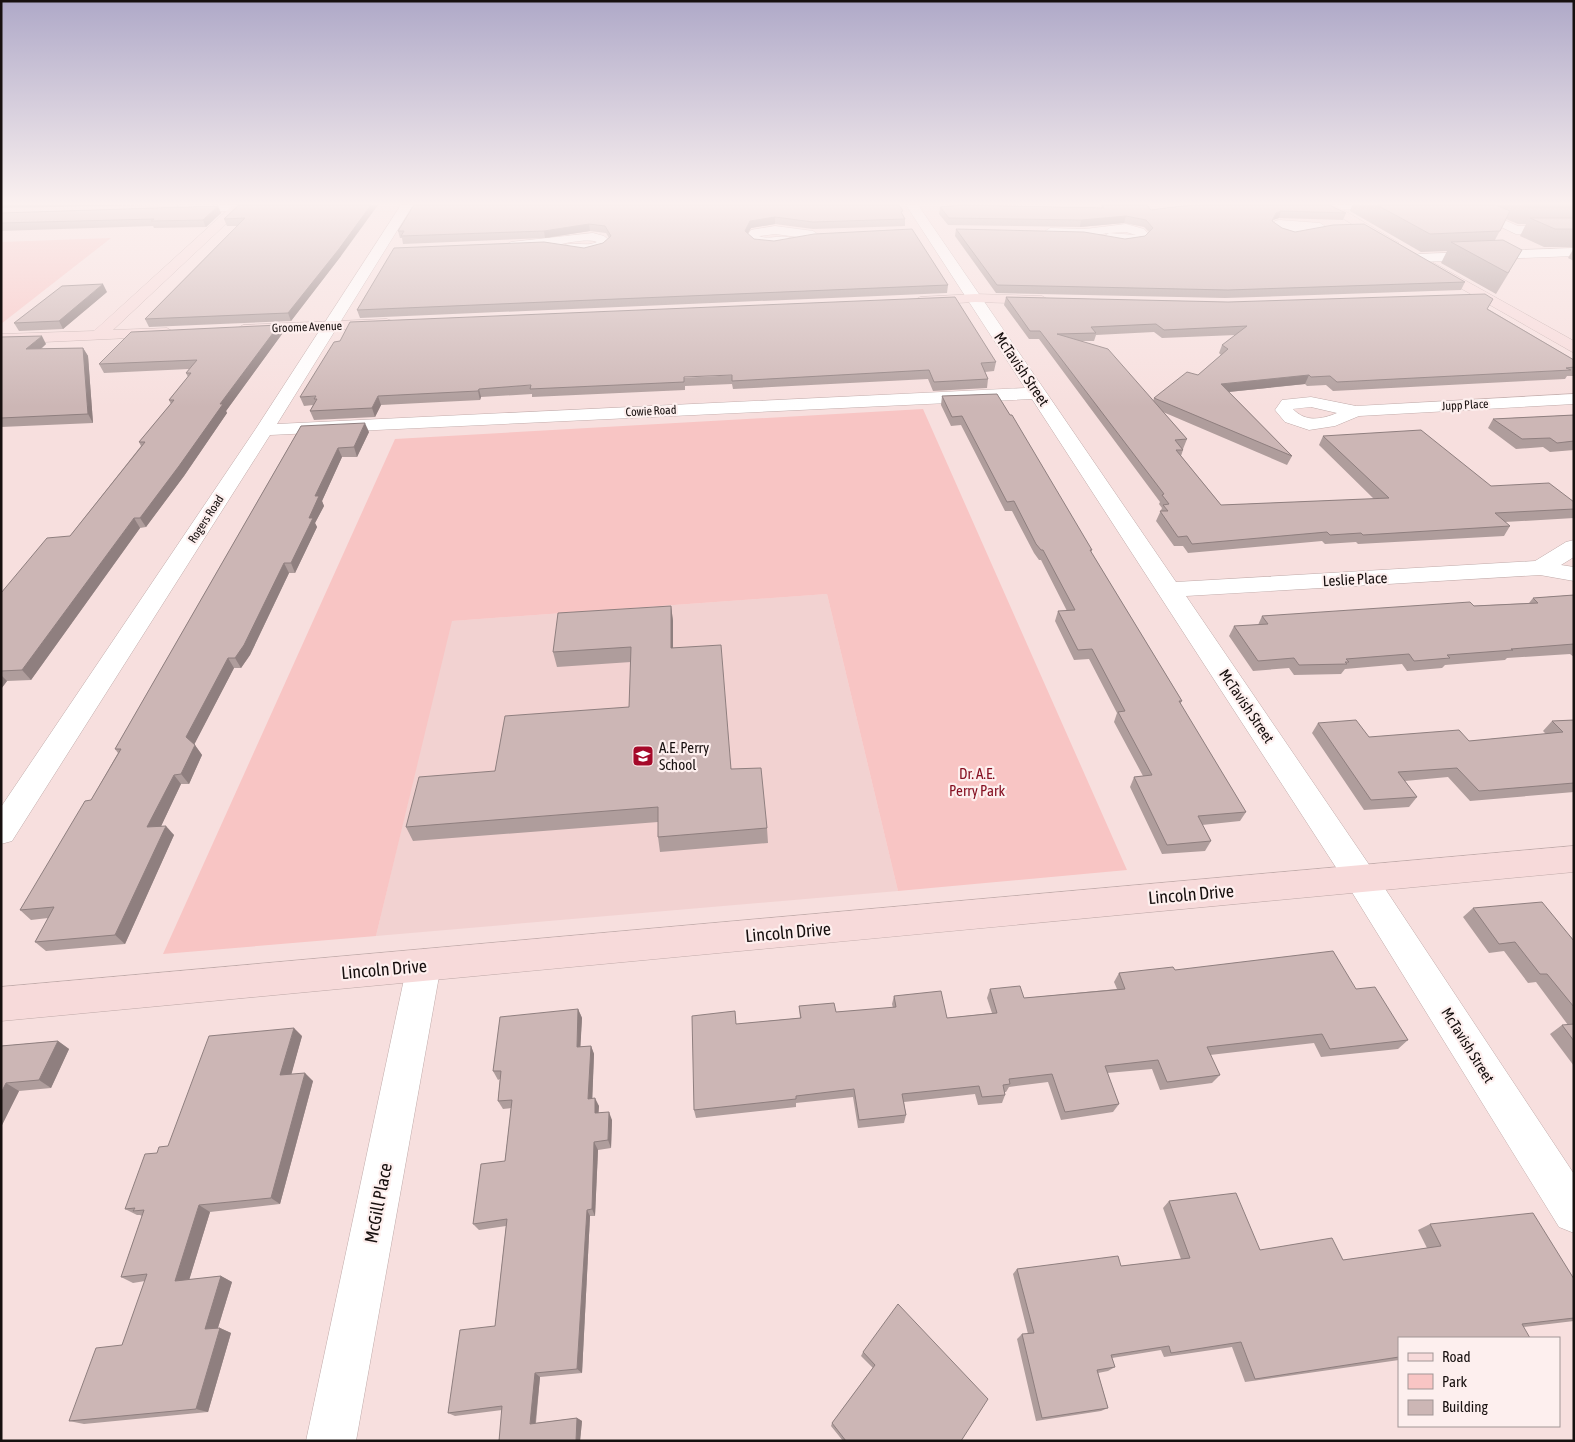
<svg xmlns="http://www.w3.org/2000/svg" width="1575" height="1442" font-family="'Asap Condensed',sans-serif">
<rect width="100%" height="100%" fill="#f7dfde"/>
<polygon fill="#f2d2d1" points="827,594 898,891 376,936 451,621"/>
<g fill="#f8c5c4">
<polygon points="111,238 1,324 1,242"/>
<polygon points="923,409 1127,870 898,891 827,594 452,621 376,936 163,954 395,439"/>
</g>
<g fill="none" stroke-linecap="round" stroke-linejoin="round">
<g stroke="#c0aaa9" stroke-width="1">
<g id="street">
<polygon points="178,205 242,205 244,207 238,211 182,212 178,211"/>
<polygon points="401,205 413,205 277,424 1025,388 906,205 918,205 1176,582 1535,561 1566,542 1574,540 1574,557 1561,565 1574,567 1574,581 1540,575 1186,596 1372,869 1574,1174 1574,1233 1559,1227 1350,889 1032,399 270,435 12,841 1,844 1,807 255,430"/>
<polygon points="1324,205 1364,205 1358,209 1329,210 1325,209"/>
<polygon points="1455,205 1470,205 1518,226 1574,226 1574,234 1516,234"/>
<polygon points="1279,220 1320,223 1326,227 1324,230 1317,231 1315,234 1292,237 1273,230 1271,227 1275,221"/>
<path d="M1126 224 1144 229 1150 236 1133 244 1104 240 1103 237 1109 233C1095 235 1053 242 1044 232L1050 228 1085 229ZM1126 232 1136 235 1109 233Z"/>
<path d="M775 226 813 231 819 235 813 239 775 234 759 236C770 241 785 232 793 240L792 243C777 246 756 251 746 237L751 230Z"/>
<path d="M593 233 604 236 611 242C603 254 572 259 561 248 569 239 586 248 597 242 578 234 517 261 504 246L511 242Z"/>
<polygon points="1574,248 1574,256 1419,262 1412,258 1419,254"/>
<path d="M1574 394V404L1359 416 1335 426 1309 430 1285 422 1275 410 1282 400 1311 397 1356 406ZM1311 407 1337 413C1322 419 1306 423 1293 409Z"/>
<polygon points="424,949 436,954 441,965 356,1441 306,1441 407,965 412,954"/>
</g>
</g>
<g stroke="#c0aaa9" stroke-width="1">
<g id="secondary">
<polygon points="233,205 246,205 113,330 167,328 175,333 173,336 1,344 1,334 94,331"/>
<polygon points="1321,205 1335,205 1399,243 1393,247 1388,246"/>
<polygon points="1432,262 1574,341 1574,353 1427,269 1425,266 1427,263"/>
<polygon points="975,294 1042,296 1049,300 1042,304 975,302 920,305 913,301 920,297"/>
<polygon points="387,319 392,321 395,324 392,327 243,335 235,330 243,325"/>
<polygon points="1574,846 1574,872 1,1021 1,987"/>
</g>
</g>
<use href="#street" fill="#fff" fill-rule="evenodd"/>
<use href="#secondary" fill="#f7dada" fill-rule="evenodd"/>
</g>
<g fill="#af9d9c" fill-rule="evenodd">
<polygon points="1,205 166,205 1,208"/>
<polygon points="239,205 341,256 291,321 149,327 145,319 238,226 227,226 224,219"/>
<polygon points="414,205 903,215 905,219 905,226 813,229 775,224 751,228 748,234 754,239 948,285 947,293 360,318 357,310 603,243 609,238 606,233 590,231 545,238 403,244 402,238 400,238 398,231"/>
<polygon points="1102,205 1147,205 1151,210 1182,206 1346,213 1343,220 1279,218 1273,220 1273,222 1282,228 1465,282 1461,290 1225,298 996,293 955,236 956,229 1125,239 1145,236 1149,232 1144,227 1124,223 1080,227 948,225 939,214 940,207 1101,208"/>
<polygon points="1352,205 1574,205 1574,247 1544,247 1520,236 1526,224 1518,224 1506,219 1495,240 1510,271 1496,294 1441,263 1447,251 1421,252 1350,211"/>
<polygon points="1,213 221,213 206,227 154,228 153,226 1,231"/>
<polygon points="1574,248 1574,261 1568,258"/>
<polygon points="107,292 63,329 19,331 14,323"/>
<path d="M1006 297 1488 309 1574 360V376H1567L1565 379 1333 391 1326 385 1307 386 1305 384 1229 392 1292 456 1287 465 1163 412 1187 439 1183 449H1182L1183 450 1181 456 1221 505 1374 499 1319 445 1323 436 1491 486 1574 502V518L1505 522 1510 526 1504 536 1358 544 1356 542 1325 544 1322 541 1188 553 1183 546H1174L1156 521 1162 508 1159 504 1160 502 1039 339H1029L1004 305ZM1154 332 1162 338 1236 335 1222 345 1219 353 1221 355 1198 375 1154 398 1153 401 1082 341H1094L1096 335Z"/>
<polygon points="282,334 226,411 227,413 184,476 146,527 140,528 31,680 7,681 1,689 1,593 70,536 141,446 139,442 171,404 169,400 188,377 186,373 189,369 104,373 99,364"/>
<polygon points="1,337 46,344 41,349 83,348 88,356 93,423 1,427"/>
<polygon points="996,362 994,371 985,372 988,379 987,388 933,391 928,379 733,389 732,384 685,386 685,390 532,397 532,394 481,397 480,400 381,405 375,417 314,420 310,411 313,405 304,406 300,397"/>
<polygon points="997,394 1092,550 1091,552 1182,701 1180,704 1246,812 1240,821 1202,825 1211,841 1205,851 1162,854 1130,787 1134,777 1143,776 1114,722 1117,713 1089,659 1074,660 1055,621 1058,611 1067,611 1041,560 1039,560 1034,553 1012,511 1005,511 961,425 951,426 941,405 942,396"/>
<polygon points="1574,415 1574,450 1550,452 1543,447 1516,449 1488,428 1493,419"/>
<polygon points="301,426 369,432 357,457 342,457 322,501 324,506 315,523 317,527 295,573 289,573 250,655 241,668 234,668 194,744 202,755 189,784 181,784 161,826 174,835 125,944 46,951 35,942 48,918 31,920 20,910 91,800 118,753 115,749"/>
<polygon points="1574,595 1574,657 1570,654 1507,658 1505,660 1445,665 1442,668 1407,671 1402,664 1345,669 1341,674 1294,675 1289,668 1253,671 1229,636 1234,626 1258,625 1262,616 1529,603 1533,598"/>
<polygon points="671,606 673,621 673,648 731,769 767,828 768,843 660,852 658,837 658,822 413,841 406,827 495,771 629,707 631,662 557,667 553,652"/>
<polygon points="1574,720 1574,792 1470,801 1448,777 1405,781 1417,797 1409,807 1364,810 1312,733 1318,723 1369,737 1469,741 1546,734 1543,731 1552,721"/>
<polygon points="1473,908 1574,941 1574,1066 1550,1034 1562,1025 1568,1025 1536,982 1528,983 1504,951 1489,953 1463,917"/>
<polygon points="1175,970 1356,989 1408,1040 1398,1049 1321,1057 1314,1043 1210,1055 1220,1075 1212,1083 1160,1090 1152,1069 1107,1073 1119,1104 1113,1112 1061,1120 1048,1082 1009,1087 1006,1092 1005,1092 1005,1095 1002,1103 978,1105 975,1094 904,1102 906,1115 904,1123 858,1128 853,1097 796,1103 796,1107 696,1118 694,1110 737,1024 800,1018 799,1006 836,1012 893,1008 892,1004 894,996 947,1018 992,1013 987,998 990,989 1024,998 1117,989 1114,982 1119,973"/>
<polygon points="578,1009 582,1018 580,1047 591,1046 594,1054 592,1099 599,1106 598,1113 612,1120 611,1148 598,1150 595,1216 590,1216 582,1373 540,1377 536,1423 577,1418 582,1421 580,1441 502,1410 455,1416 448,1413 495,1326 506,1226 479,1230 473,1224 505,1161 511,1108 503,1109 498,1101 500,1079 498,1080 493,1071"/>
<polygon points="302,1036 291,1074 313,1081 280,1204 210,1212 189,1280 221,1276 232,1282 218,1328 220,1328 231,1333 208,1412 84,1424 69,1421 122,1345 145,1281 133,1283 121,1277 142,1216 140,1215 137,1215 125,1209 157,1153 168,1146"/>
<polygon points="58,1041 69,1049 51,1088 19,1091 1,1127 1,1046"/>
<polygon points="1169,1201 1260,1250 1343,1260 1427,1248 1418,1230 1430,1224 1574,1279 1574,1321 1523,1327 1399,1338 1399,1360 1245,1382 1232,1347 1164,1357 1161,1350 1112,1358 1115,1367 1108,1371 1098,1373 1108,1408 1101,1411 1036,1421 1017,1339 1022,1334 1028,1334 1013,1274 1017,1269 1121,1266 1181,1259 1163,1208"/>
<polygon points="863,1352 961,1441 843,1441 831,1426 832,1423 873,1368 861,1356"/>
</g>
<g fill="#8f7f7f">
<polygon points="371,205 378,205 341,256 291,321 288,313"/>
<polygon points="218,206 221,213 206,227 203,220"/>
<polygon points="1281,211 1279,218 1273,220 1270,228 1276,213"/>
<polygon points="1126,216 1124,223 1080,227 1081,220"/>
<polygon points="775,217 775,224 751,228 745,238 745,231 750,221"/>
<polygon points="589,224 590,231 545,238 544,231"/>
<polygon points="103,284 107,292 63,329 59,321"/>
<polygon points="279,325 282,334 226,411 227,413 184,476 146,527 140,518 220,404"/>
<polygon points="42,336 46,344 31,357 26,349"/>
<polygon points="83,348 88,356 93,423 88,414"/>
<polygon points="1309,375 1305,384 1218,393 1221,384"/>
<polygon points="479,389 481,397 480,400 478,391"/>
<polygon points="378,396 381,405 375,417 372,408"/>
<polygon points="365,423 369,432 357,457 354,447"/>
<polygon points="338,448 342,457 322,501 324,506 315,523 317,527 295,573 291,563 309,518 315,496"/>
<polygon points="134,518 140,528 31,680 22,670"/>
<polygon points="284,563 289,573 250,655 241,668 235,658"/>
<polygon points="671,606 673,621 673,663 671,648"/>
<polygon points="228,658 234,668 193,747 186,737"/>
<polygon points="1,675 7,681 1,689"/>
<polygon points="195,745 202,755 189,784 181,774"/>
<polygon points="174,775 181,784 156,837 147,827"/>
<polygon points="166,826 174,835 125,944 115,935"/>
<polygon points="578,1009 582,1018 580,1055 577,1047"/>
<polygon points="294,1028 302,1036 289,1083 280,1075"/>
<polygon points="58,1041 69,1049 51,1088 39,1080"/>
<polygon points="591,1046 594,1054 592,1107 588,1099"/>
<polygon points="305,1073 313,1081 280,1204 271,1198"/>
<polygon points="6,1083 19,1091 1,1127 1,1093"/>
<polygon points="595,1098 599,1106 598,1121 595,1113"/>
<polygon points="609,1112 612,1120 611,1148 608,1140"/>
<polygon points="594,1142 598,1150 595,1216 592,1209"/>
<polygon points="199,1205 210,1212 187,1287 175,1281"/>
<polygon points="587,1210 590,1216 582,1373 577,1369"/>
<polygon points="221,1276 232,1282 216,1334 205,1329"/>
<polygon points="220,1328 231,1333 208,1412 196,1409"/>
<polygon points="535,1373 540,1377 535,1426 530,1424"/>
<polygon points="577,1418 582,1421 580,1441 576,1441"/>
</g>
<g fill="#ccb6b5" stroke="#8f7f7f">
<polygon points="239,205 371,205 339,249 288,313 145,319 245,218 224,219"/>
<polygon points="414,205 899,205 903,211 901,212 905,219 813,222 775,217 750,221 745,231 754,239 774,241 814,234 912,229 948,285 357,310 394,248 544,242 584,248 603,243 611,236 605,226 589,224 544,231 401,236 404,231 398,231"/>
<polygon points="962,205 1104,208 1102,205 1147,205 1151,210 1182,206 1205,205 1329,205 1346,213 1281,211 1276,213 1272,221 1282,228 1295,232 1333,225 1364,224 1465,282 1228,290 997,285 956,229 1084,232 1125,239 1145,236 1153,228 1146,220 1126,216 1081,220 949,218 940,207"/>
<polygon points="1377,205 1496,205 1510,211 1500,231 1430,234"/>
<polygon points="1523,205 1574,205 1574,207 1528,207"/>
<polygon points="218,206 203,220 151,221 154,219 1,223 1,213"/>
<polygon points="1530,218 1574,218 1574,229 1555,229"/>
<polygon points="1503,240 1522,250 1508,273 1451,242"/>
<polygon points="103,284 59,321 14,323 62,286"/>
<polygon points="1485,294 1493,299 1487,309 1574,360 1574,367 1566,368 1571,370 1337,382 1330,376 1311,377 1309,375 1221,384 1292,456 1154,398 1187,372 1198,375 1228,349 1222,345 1247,326 1164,330 1156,324 1091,327 1096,333 1057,334 1108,349 1187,439 1175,440 1183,450 1176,450 1221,505 1389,498 1323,436 1421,430 1491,486 1549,483 1574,502 1574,509 1495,513 1510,526 1363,535 1361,533 1330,535 1327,532 1192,544 1187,536 1178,537 1160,511 1168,511 1163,505 1169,504 1162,495 1164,494 1040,331 1030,331 1006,297 1228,302"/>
<polygon points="955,297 996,362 981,363 988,379 934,382 929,370 732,381 732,375 684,377 684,382 530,389 531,385 479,389 478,391 378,396 372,408 310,411 317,399 314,399 316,396 300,397 334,342 340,341 350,322"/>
<polygon points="279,325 220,404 223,404 179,466 140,518 134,518 22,670 1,671 1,593 47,538 70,536 145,442 139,442 174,400 169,400 191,373 186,373 197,360 99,364 131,332"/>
<polygon points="42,336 26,349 83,348 88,414 1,418 1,337"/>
<polygon points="997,394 1010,415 1012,415 1092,550 1090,550 1182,701 1179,701 1246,812 1198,816 1211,841 1167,845 1134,777 1152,775 1118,712 1125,711 1092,649 1078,650 1058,611 1075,610 1043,550 1041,550 1036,544 1014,501 1007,502 962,416 952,417 942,396"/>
<polygon points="1574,415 1574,441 1557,443 1550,438 1522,439 1493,419"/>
<polygon points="365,423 354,447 338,448 315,496 319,496 309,518 313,518 291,563 284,563 244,645 235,658 228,658 186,737 195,745 181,774 174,775 147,827 166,826 115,935 35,942 54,907 20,910 85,801 91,800 121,749 115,749 301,426"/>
<polygon points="1574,595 1574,644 1511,649 1513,650 1447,655 1450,658 1414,661 1409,654 1346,659 1349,662 1345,662 1347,664 1299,665 1294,658 1258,661 1234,626 1268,624 1262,616 1470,602 1474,606 1538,603 1533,598"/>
<polygon points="671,606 671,648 721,645 731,769 761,768 767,828 658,837 658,807 406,827 419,777 495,771 505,716 629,707 631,647 553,652 558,613"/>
<polygon points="1356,720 1369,737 1459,730 1469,741 1563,732 1552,721 1574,720 1574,783 1479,791 1457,768 1398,772 1417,797 1371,800 1318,723"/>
<polygon points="1542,902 1574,941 1574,1007 1547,974 1540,974 1515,942 1499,944 1473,908"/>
<polygon points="1333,951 1356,989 1375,987 1408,1040 1330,1049 1322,1034 1207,1047 1220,1075 1167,1082 1158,1060 1105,1066 1119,1104 1065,1112 1052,1074 1009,1079 1010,1084 1003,1085 1005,1095 982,1097 979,1086 902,1094 906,1115 859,1120 854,1089 796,1096 796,1099 694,1110 692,1016 735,1011 736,1024 801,1018 799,1006 834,1003 836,1012 896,1007 894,996 941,991 947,1018 997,1013 990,989 1020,986 1024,998 1125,989 1119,973 1173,967 1175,970"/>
<polygon points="578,1009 577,1047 591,1046 588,1099 595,1098 595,1113 609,1112 608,1140 594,1142 592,1209 587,1210 577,1369 535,1373 530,1424 577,1418 576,1441 499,1441 502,1406 448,1413 460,1330 495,1326 507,1219 473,1224 481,1164 505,1161 512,1100 498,1101 501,1071 493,1071 500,1017"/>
<polygon points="1574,1024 1574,1041 1562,1025"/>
<polygon points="294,1028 280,1075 305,1073 271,1198 199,1205 175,1281 221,1276 205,1329 220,1328 196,1409 69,1421 96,1348 122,1345 147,1274 121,1277 144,1210 133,1211 135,1208 125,1209 145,1154 157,1153 159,1147 168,1146 209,1036"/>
<polygon points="58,1041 39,1080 6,1083 1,1093 1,1046"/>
<polygon points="1236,1193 1260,1250 1332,1238 1343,1260 1441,1246 1430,1224 1533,1213 1574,1279 1574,1318 1522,1324 1530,1338 1399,1338 1399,1357 1255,1379 1241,1342 1171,1353 1169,1346 1111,1355 1115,1367 1097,1370 1108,1408 1042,1418 1022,1334 1034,1333 1017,1269 1118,1256 1121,1266 1190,1258 1169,1201"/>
<polygon points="898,1304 988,1399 961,1441 846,1441 832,1423 875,1365 863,1352"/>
</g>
<linearGradient id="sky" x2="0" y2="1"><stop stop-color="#afa9c8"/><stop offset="0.5" stop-color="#fbf1f0"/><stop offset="1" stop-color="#fbf1f0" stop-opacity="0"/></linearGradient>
<rect width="1575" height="407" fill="url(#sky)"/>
<defs>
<g id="school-square" transform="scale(1.125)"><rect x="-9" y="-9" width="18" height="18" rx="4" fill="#a50929" stroke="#fdefee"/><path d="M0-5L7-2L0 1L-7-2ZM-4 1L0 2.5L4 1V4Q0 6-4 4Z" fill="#fff"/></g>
</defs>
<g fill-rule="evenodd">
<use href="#school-square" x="643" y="756"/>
</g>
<g text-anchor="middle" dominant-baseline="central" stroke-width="4.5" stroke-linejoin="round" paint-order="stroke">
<g font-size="12" fill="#17100f" stroke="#fdefee">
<text transform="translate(307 327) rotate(-2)">Groome Avenue</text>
<text transform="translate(1465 405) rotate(-3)">Jupp Place</text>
<text transform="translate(651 411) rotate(-3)">Cowie Road</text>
<text transform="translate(206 519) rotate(-57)">Rogers Road</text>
</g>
<g font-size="15" fill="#17100f" stroke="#fdefee">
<text transform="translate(1022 369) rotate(56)">McTavish Street</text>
<text transform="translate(1355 579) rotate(-3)">Leslie Place</text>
<text transform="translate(1247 706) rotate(56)">McTavish Street</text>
<text transform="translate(1468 1045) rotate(58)">McTavish Street</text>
</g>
<g font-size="15" fill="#17100f" stroke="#fdefee" text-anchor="start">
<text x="659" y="747">A.E. Perry<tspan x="659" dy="17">School</tspan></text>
</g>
<g font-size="15" fill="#861223" stroke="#fdefee">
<text x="977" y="773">Dr. A.E.<tspan x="977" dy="17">Perry Park</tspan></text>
</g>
<g font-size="18" fill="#17100f" stroke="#fdefee">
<text transform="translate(1191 894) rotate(-5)">Lincoln Drive</text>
<text transform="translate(788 932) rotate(-5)">Lincoln Drive</text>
<text transform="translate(384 969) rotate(-5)">Lincoln Drive</text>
<text transform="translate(378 1203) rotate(-79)">McGill Place</text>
</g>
</g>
<rect width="1575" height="1442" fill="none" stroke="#17100f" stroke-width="5"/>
<rect x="1398" y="1337" width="162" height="90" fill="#fdefee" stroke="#a19695"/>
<rect x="1408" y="1353" width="25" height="8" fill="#f7dada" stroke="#a19695"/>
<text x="1442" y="1362" font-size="15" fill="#17100f">Road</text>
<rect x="1408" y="1374" width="25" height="15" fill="#f8c5c4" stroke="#a19695"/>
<text x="1442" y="1387" font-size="15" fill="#17100f">Park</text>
<rect x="1408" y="1400" width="25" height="15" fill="#ccb6b5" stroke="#a19695"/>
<text x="1442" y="1412" font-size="15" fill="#17100f">Building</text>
</svg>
